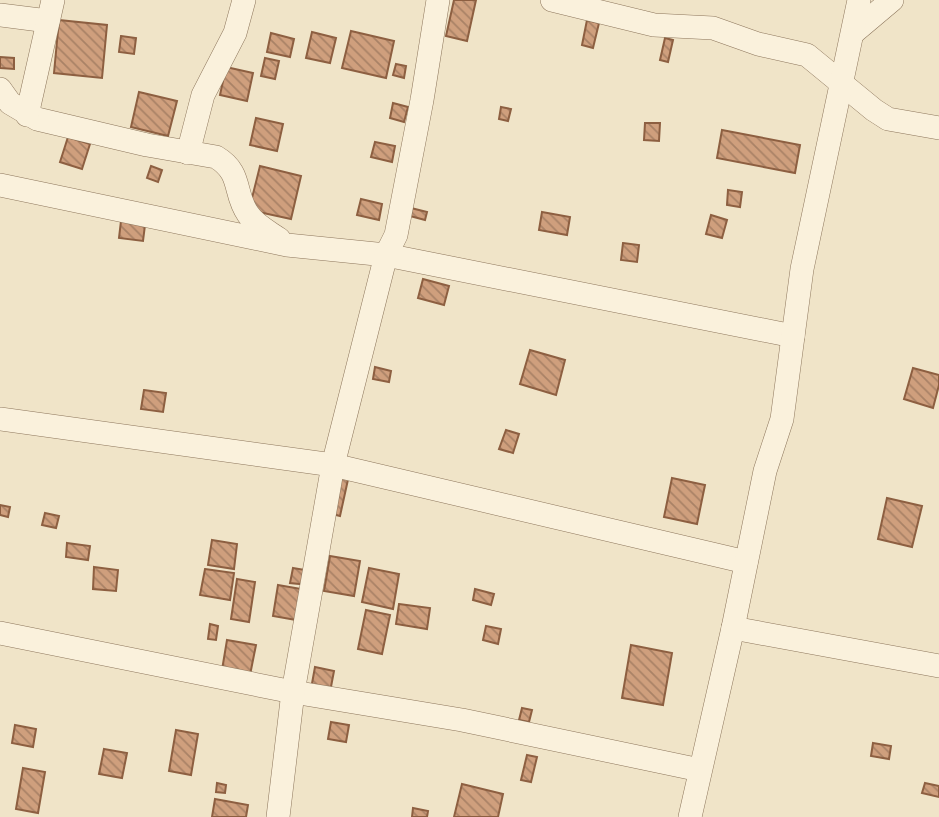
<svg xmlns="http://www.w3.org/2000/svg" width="939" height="817" font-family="'PT Serif',serif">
<defs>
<pattern id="building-back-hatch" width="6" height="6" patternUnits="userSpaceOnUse" patternTransform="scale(1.75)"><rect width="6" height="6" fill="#cf9f7d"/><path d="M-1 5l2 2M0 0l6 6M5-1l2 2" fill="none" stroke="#a98266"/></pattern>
</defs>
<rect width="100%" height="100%" fill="#f0e4c8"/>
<g fill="url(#building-back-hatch)" stroke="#8d5f41" stroke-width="2">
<polygon points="454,0 476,0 467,41 446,36"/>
<polygon points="59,20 107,25 102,78 54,73"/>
<polygon points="587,20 599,23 593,48 582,45"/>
<polygon points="351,31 394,41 386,78 342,68"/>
<polygon points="312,32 336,38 330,63 306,58"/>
<polygon points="271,33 294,39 290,57 267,52"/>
<polygon points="121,36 136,38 134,54 119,52"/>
<polygon points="665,38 673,40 668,62 660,60"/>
<polygon points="0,57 14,58 14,69 0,68"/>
<polygon points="265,58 279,61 275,79 261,76"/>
<polygon points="396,64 406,66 404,78 393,75"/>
<polygon points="226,67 253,73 247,101 220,95"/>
<polygon points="139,92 177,101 168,136 131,127"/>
<polygon points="393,103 408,107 404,122 390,118"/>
<polygon points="501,107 511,109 508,121 499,119"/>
<polygon points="256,118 283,124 277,151 250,145"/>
<polygon points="645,123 660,123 659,141 644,140"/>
<polygon points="722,130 800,145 795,173 717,158"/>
<polygon points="68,137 90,144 82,169 60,162"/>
<polygon points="375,142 395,146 392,162 371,157"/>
<polygon points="151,166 162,170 158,182 147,178"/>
<polygon points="260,166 301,176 291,219 249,210"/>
<polygon points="728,190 742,192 740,207 727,205"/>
<polygon points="361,199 382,204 379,220 357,215"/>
<polygon points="411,208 427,212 425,220 410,216"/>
<polygon points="542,212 570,217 567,235 539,230"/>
<polygon points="711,215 727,220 722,238 706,234"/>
<polygon points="121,221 145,225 143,241 119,238"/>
<polygon points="623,243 639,245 637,262 621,260"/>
<polygon points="423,279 449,286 444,305 418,298"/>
<polygon points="530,350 565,360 556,395 520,384"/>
<polygon points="375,367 391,371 389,382 373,379"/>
<polygon points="913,368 939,375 939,385 933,408 904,399"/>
<polygon points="144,390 166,393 163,412 141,409"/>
<polygon points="506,430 519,434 513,453 499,449"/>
<polygon points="337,472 349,475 340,516 328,513"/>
<polygon points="672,478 705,485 697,524 664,517"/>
<polygon points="887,498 922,506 912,547 878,539"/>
<polygon points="0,505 10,507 8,517 0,515"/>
<polygon points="45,513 59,516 56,528 42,525"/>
<polygon points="212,540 237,544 234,569 208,565"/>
<polygon points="67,543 90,546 88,560 66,557"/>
<polygon points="330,556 360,561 354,596 324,591"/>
<polygon points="94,567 118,570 116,591 93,589"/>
<polygon points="293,568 311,571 309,585 290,583"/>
<polygon points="369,568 399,574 393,609 362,602"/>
<polygon points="205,569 234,573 230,600 200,595"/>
<polygon points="237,579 255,582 249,622 231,619"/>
<polygon points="278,585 307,590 302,621 273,616"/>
<polygon points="475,589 494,594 491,605 473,600"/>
<polygon points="399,604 430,608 427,629 396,624"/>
<polygon points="366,610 390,615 382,654 358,649"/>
<polygon points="210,624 218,626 216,640 208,639"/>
<polygon points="486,626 501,629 498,644 483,640"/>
<polygon points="227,640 256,645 250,675 222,670"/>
<polygon points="631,645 672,653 663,705 622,698"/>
<polygon points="315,667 334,671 330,692 311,689"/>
<polygon points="522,708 532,710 529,722 519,720"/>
<polygon points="331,722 349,725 346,742 328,739"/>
<polygon points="15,725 36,729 33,747 12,743"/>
<polygon points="176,730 198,734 191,775 169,771"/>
<polygon points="873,743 891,746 889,759 871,756"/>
<polygon points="104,749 127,753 122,778 99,774"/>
<polygon points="527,755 537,757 531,782 521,780"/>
<polygon points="23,768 45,772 38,813 16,809"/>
<polygon points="217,783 226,785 225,793 216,792"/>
<polygon points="925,783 939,786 939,797 922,793"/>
<polygon points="462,784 503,794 498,817 454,817"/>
<polygon points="215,799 248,805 246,817 212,817"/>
<polygon points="413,808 428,811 427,817 412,817"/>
</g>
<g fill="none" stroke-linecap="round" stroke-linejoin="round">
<g stroke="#8d765c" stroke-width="24">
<g id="minor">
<polyline points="552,0 654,25 713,28 758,44 807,55 874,110 888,119 939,128"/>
<polyline points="0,15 48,21"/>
<polyline points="854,32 892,0"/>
<path d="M0 89 10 103 37 119 147 145 216 157C243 173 233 193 248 214 255 225 269 232 279 239"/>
<polyline points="27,115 53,0"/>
<polyline points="188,153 203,95 235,33 244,0"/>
<polyline points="0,185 287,245 386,255 793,336"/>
<polyline points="0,419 333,465 746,562"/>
<polyline points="733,628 939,666"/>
<polyline points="0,633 293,692 462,720 700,770"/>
<polyline points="278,817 293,692 333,465 386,255 396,235 422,100 438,0"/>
<polyline points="690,817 733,628 765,471 782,419 802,269 859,0"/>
</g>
</g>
<use href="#minor" stroke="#faf1dc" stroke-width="23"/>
</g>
</svg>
